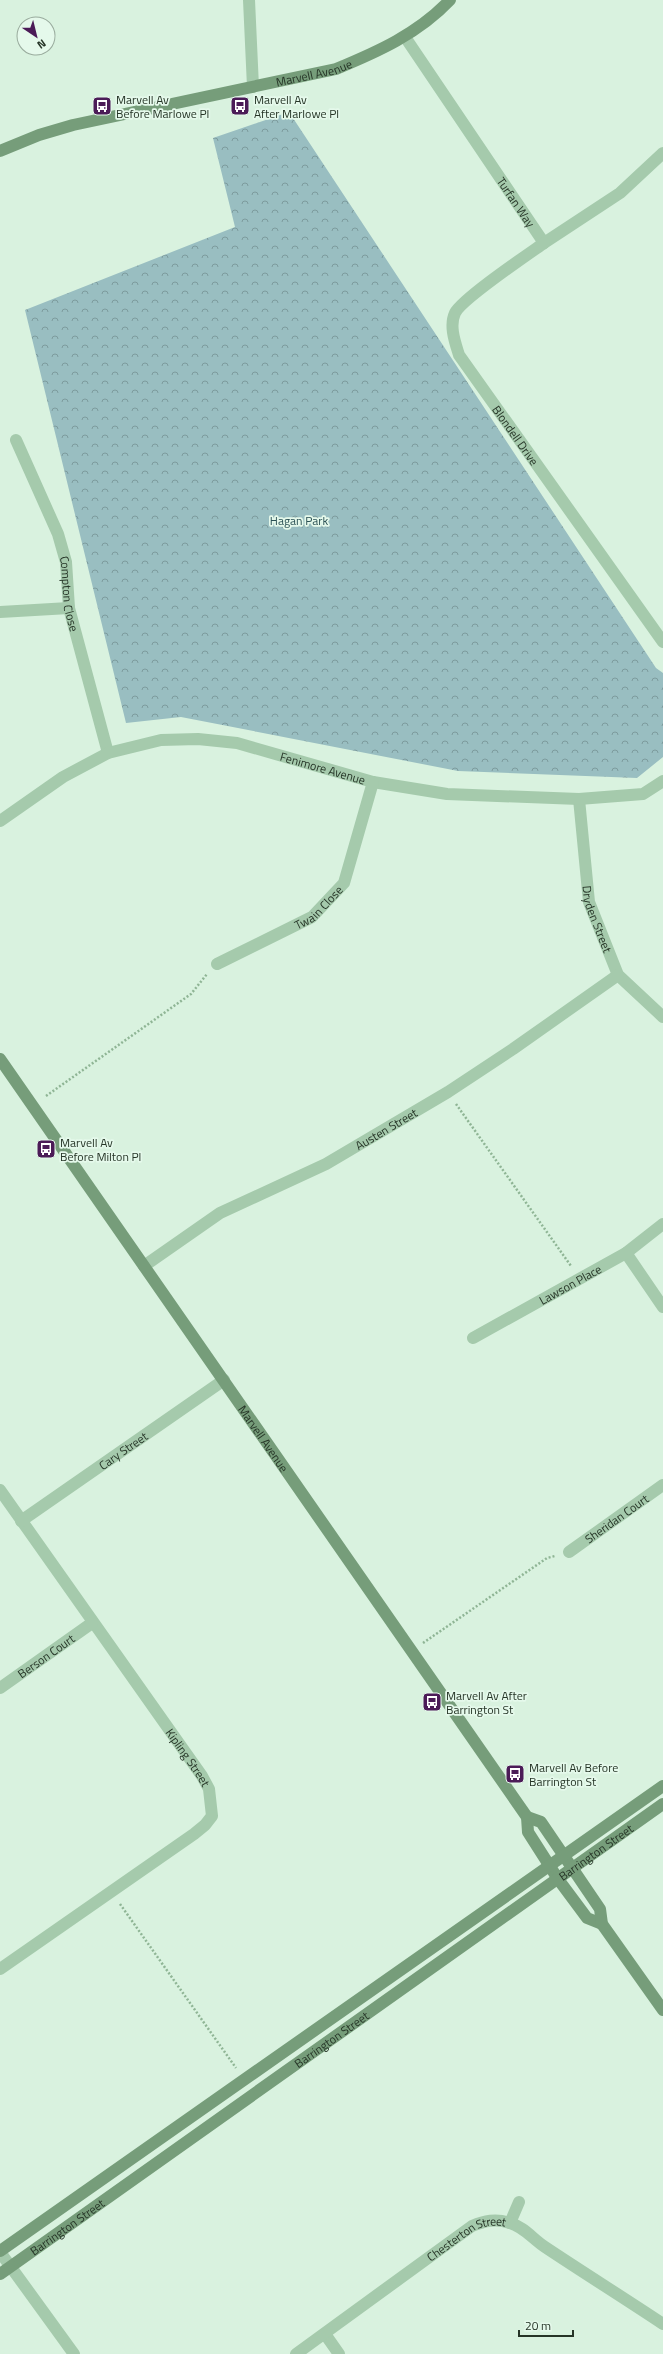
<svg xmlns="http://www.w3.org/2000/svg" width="663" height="2354" font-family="'Titillium Web',sans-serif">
<defs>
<pattern id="park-crowns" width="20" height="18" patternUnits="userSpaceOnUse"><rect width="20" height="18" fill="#99bec1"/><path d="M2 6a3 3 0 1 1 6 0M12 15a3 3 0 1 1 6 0" fill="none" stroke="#7d9b9d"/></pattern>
</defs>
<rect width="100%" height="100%" fill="#d9f2df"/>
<polygon fill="url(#park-crowns)" points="289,112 656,668 663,673 663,757 637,778 458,771 181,717 126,723 25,310 235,227 213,138"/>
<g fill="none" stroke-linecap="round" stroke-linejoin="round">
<g stroke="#8fb595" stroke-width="2.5" stroke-dasharray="2 2" stroke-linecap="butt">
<polyline points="46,1096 191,994 207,974"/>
<polyline points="456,1104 571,1266"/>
<polyline points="423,1643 547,1558 555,1556"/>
<polyline points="120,1904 236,2068"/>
</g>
<g stroke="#a5caac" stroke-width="12">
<polyline points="249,0 253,87"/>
<path id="s1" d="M405 37 544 243 620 193 663 153"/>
<path id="s2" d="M544 243C527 255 462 299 455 313 449 326 455 342 459 355L663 642"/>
<path id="s3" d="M16 440 58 534 66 562 69 608 108 753"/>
<polyline points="0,612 69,608"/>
<path id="s4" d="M579 799 589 902 618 975 663 1017"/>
<path id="s5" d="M0 821 63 777 108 753 161 740 198 739 237 743 373 782 447 794 579 799 643 794 663 781"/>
<path id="s6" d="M217 964 312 917 344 883 373 782"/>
<polyline points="626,1253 663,1307"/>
<path id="s7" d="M144 1266 220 1213 326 1164 448 1092 513 1049 618 975"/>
<path id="s8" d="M473 1338 626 1253 663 1224"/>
<path id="s9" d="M0 1490 202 1776 209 1789 212 1816 205 1825 194 1834 0 1969"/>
<path id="s10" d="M21 1521 224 1380"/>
<path id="s11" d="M569 1552 663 1485"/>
<path id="s12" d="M0 1688 92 1623"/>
<polyline points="510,2223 519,2202"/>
<polyline points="0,2252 74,2354"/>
<polyline points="325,2334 339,2354"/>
<path id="s13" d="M296 2354 472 2226C484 2221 496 2218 510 2223 524 2227 533 2239 545 2247 584 2273 624 2298 663 2324"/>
</g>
<g stroke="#769d7a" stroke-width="12">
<path id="s14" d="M0 151 39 135 73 125 336 69C377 52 418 34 450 0"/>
<path id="s15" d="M0 1059 527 1817 528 1832 558 1879 587 1918 602 1924"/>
<polyline points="527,1817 541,1822 600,1909 602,1924 663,2010"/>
<polyline points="0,2251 663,1786"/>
<path id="s16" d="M0 2274 663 1804"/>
</g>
</g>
<defs>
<g id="bus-square" transform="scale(1)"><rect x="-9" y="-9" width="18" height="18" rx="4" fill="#4b1b57" stroke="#e5f9eb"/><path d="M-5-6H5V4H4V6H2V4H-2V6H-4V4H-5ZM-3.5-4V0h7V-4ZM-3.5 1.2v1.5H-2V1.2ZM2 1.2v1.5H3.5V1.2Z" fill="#fff"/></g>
</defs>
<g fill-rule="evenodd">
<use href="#bus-square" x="102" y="106"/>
<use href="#bus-square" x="240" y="106"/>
<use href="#bus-square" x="46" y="1149"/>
<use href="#bus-square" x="432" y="1702"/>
<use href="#bus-square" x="515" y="1774"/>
</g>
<g text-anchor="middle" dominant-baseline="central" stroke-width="3.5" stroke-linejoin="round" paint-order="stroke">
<g font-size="12" fill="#263527" stroke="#e5f9eb">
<text stroke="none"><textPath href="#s14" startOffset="324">Marvell Avenue</textPath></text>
<text stroke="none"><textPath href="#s1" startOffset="199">Turfan Way</textPath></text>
<text stroke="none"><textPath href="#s2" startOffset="255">Blondell Drive</textPath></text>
<text stroke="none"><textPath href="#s3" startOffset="164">Compton Close</textPath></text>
<text stroke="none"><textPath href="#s5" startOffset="348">Fenimore Avenue</textPath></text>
<text stroke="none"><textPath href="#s6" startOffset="117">Twain Close</textPath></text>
<text stroke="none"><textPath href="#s4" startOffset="122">Dryden Street</textPath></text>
<text stroke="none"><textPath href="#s7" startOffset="279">Austen Street</textPath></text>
<text stroke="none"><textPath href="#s8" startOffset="111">Lawson Place</textPath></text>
<text stroke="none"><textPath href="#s15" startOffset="462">Marvell Avenue</textPath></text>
<text stroke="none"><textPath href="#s10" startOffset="124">Cary Street</textPath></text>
<text stroke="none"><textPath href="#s11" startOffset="58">Sheridan Court</textPath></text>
<text stroke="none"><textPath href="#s12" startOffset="56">Berson Court</textPath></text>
<text stroke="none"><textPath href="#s9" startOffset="327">Kipling Street</textPath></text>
<text stroke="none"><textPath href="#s16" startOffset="730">Barrington Street</textPath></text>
<text stroke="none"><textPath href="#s16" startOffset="406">Barrington Street</textPath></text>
<text stroke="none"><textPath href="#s16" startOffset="82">Barrington Street</textPath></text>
<text stroke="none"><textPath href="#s13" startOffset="208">Chesterton Street</textPath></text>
</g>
<g font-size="12" fill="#263527" stroke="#e5f9eb" text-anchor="start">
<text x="116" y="99">Marvell Av<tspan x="116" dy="14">Before Marlowe Pl</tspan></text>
<text x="254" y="99">Marvell Av<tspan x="254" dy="14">After Marlowe Pl</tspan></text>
<text x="60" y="1142">Marvell Av<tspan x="60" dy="14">Before Milton Pl</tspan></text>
<text x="446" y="1695">Marvell Av After<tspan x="446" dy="14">Barrington St</tspan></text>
<text x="529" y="1767">Marvell Av Before<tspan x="529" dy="14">Barrington St</tspan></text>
</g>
<g font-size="12" fill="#2a5054" stroke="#e5f9eb">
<text x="299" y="520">Hagan Park</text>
</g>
</g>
<g transform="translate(36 36) rotate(145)"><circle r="19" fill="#e5f9eb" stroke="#99ab9d"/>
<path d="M0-3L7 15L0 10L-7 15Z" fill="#4b1b57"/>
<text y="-6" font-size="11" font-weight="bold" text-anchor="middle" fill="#263527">N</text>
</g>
<path d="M519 2330v6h54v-6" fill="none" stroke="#263527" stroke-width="2"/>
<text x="525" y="2330" font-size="12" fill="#263527" stroke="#e5f9eb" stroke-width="3" paint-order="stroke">20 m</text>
</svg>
